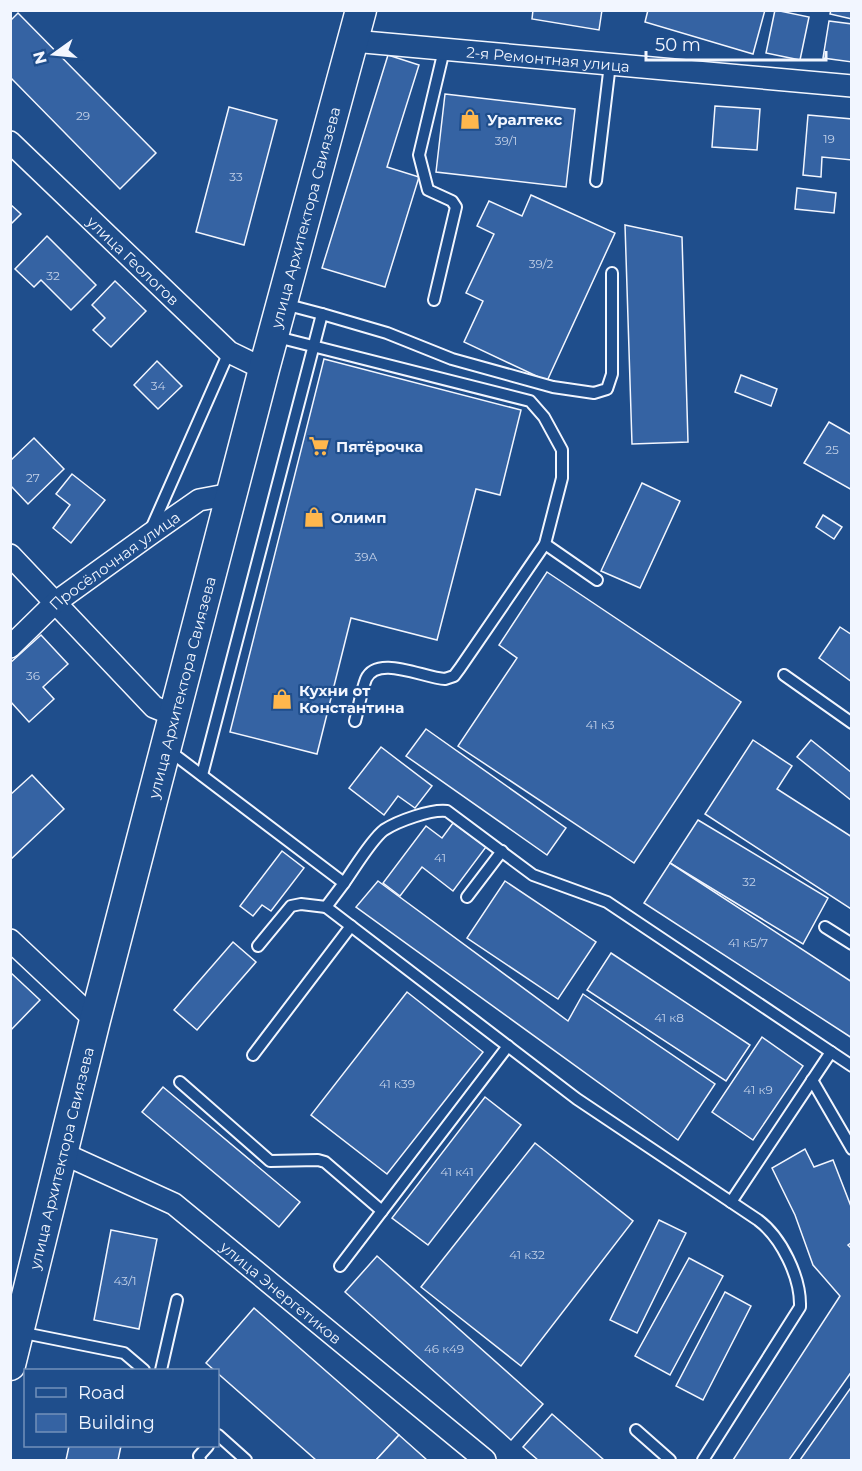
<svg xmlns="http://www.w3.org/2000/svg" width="862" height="1471" font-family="Montserrat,sans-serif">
<rect width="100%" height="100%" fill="#1f4e8c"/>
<g fill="#3563a3" stroke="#f2f6ff" stroke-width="1.5">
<polygon points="533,10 602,10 599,30 532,19"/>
<polygon points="648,10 765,10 753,54 645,22"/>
<polygon points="775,10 809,17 800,60 766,53"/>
<polygon points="831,10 852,10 852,19 830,14"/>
<polygon points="18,13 156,153 120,189 10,77 10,21"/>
<polygon points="829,21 852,24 852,62 823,58"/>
<polygon points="388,55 419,65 387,167 419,177 385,287 322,268"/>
<polygon points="445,94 575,109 566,187 436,172"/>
<polygon points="715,106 760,109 757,150 712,147"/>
<polygon points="229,107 277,120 244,245 196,232"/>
<polygon points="808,115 852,119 852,160 822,157 821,177 803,175"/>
<polygon points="797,188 836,193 834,213 795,209"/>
<polygon points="531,195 615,233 547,381 464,342 483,301 466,293 494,234 477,226 489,201 522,216"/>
<polygon points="10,204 21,214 10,225"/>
<polygon points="625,225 682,237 688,442 632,444"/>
<polygon points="47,236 96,285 71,310 41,280 34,287 15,269"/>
<polygon points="115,281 146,311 111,347 93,330 105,318 92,305"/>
<polygon points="324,359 521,410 500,495 476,489 437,640 351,618 317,754 230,732"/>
<polygon points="157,361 182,386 158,409 134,385"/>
<polygon points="741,375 777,389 771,406 735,392"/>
<polygon points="829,422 852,435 852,490 804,463"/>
<polygon points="34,438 64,469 28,504 10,485 10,461"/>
<polygon points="72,474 105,500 71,543 53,528 70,505 56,494"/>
<polygon points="642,483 680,501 640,588 601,571"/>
<polygon points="823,515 842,527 834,539 816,527"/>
<polygon points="547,572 741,702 634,863 458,746 517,658 499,645"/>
<polygon points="840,627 852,635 852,682 819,658"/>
<polygon points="41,635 68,664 43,687 54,699 29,722 10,701 10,663"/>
<polygon points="426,729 566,828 547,855 406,756"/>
<polygon points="753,740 792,766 777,789 852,837 851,909 705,814"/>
<polygon points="811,740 852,773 852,801 797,757"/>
<polygon points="381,747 432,786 415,808 398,796 384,815 349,788"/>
<polygon points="32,775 64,809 10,860 10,795"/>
<polygon points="698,820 828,898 803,944 670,863"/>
<polygon points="453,823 486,847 453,891 422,867 400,896 383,883 426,826 442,838"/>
<polygon points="282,851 304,868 271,911 262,905 253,916 240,906"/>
<polygon points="670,863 852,982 852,1038 644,903"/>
<polygon points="378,881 568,1021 583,994 715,1084 678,1140 356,907"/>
<polygon points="505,881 596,942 558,999 467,938"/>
<polygon points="233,942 256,962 197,1030 174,1010"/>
<polygon points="611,953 750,1045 726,1081 587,990"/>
<polygon points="10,972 40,1000 10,1031"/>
<polygon points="407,992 483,1052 387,1174 311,1115"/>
<polygon points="762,1037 803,1066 753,1140 712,1112"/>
<polygon points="163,1087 300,1202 279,1227 142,1112"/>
<polygon points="485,1097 521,1125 428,1245 392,1218"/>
<polygon points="535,1143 633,1221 521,1366 421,1287"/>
<polygon points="805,1149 814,1167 833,1160 852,1209 852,1242 848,1245 852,1249 852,1371 789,1460 733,1460 840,1296 813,1265 795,1215 772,1168"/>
<polygon points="659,1220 686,1233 637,1333 610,1320"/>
<polygon points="111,1230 157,1239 139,1329 94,1320"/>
<polygon points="377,1256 543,1404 511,1440 345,1292"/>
<polygon points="689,1258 723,1276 670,1375 635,1356"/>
<polygon points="725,1292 751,1306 703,1400 676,1386"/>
<polygon points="254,1308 399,1435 376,1460 316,1460 206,1363"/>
<polygon points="852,1386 852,1460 800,1460"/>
<polygon points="552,1414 604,1460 538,1460 523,1447"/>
<polygon points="399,1435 427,1460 376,1460"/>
<polygon points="69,1446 121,1446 118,1460 66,1460"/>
</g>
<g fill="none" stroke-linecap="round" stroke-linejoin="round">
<g stroke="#f2f6ff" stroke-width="14">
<g id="lane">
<polyline points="596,181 610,64"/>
<polyline points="434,300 456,207 452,201 428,190 419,155 444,50"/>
<polyline points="322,314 387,333 452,359 553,387 594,393 607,389 612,374 612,273"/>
<path d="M273 336 530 401 544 417 562 450V478L545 544 460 668 454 676 445 679C424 678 377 654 366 679 361 692 359 707 355 721"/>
<polyline points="151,529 229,352"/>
<polyline points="545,544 597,580"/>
<polyline points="784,675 852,723"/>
<path d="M167 749 344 883 326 907 577 1099 758 1220C781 1237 801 1277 800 1307L703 1460"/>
<polyline points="202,775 322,314 284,304"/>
<path d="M344 883C354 869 371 840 384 830 398 821 431 809 447 811L533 875 607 902 831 1052 731 1202"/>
<polyline points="467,897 502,851"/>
<polyline points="825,927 852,944"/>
<polyline points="258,946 291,906 301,904 326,907"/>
<polyline points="831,1052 852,1066"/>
<polyline points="253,1055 351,926"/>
<polyline points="812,1080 852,1149"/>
<polyline points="180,1082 270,1161 318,1160 325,1162 382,1211"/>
<polyline points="340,1266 508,1046"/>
<polyline points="19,1332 124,1353 144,1370"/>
<polyline points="161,1370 177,1300"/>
<polyline points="636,1430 670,1460"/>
<polyline points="218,1435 246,1460"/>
<polyline points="200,1460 199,1456 208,1446"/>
</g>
</g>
<g stroke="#f2f6ff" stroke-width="24">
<g id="street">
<path id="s1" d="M353 41 852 86"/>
<path id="s2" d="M10 142 229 352 264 369"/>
<polyline points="10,555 154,707 174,715"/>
<path id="s3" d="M10 647 56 602 149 535 199 500 231 494"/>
<polyline points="10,940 95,1020"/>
<path id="s4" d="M62 1153 174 1204 485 1460"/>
</g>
</g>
<g stroke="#f2f6ff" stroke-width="33">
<g id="secondary">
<path id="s5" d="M10 1365 95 1020 264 369 361 10"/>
</g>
</g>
<use href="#lane" stroke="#1f4e8c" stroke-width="10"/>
<use href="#street" stroke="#1f4e8c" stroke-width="21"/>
<use href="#secondary" stroke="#1f4e8c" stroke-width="30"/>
</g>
<defs>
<g id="shop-bare" transform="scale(1.62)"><path d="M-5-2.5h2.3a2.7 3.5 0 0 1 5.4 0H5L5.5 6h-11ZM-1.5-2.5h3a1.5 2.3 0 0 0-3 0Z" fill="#ffb74d" stroke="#1f4e8c" stroke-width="2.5" paint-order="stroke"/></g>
<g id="supermarket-bare" transform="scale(1.62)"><path d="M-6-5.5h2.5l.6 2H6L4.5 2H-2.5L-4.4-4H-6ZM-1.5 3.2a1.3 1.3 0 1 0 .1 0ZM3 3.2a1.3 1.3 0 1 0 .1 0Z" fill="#ffb74d" stroke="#1f4e8c" stroke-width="2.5" paint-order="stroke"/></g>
</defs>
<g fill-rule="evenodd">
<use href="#shop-bare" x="470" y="119"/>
<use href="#supermarket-bare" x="319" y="446"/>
<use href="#shop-bare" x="314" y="517"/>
<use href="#shop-bare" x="282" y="699"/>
</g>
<g text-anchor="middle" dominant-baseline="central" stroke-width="4.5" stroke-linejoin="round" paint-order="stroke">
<g font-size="12" fill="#c3d1e8">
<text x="83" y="115">29</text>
<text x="829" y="138">19</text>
<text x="506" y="140">39/1</text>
<text x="236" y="176">33</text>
<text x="541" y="263">39/2</text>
<text x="53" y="275">32</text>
<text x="158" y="385">34</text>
<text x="832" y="449">25</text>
<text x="33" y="477">27</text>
<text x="366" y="556">39А</text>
<text x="33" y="675">36</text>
<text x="600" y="724">41 к3</text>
<text x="440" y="857">41</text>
<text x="749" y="881">32</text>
<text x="748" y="942">41 к5/7</text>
<text x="669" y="1017">41 к8</text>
<text x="397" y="1083">41 к39</text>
<text x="758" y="1089">41 к9</text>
<text x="457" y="1171">41 к41</text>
<text x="527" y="1254">41 к32</text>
<text x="125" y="1280">43/1</text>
<text x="444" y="1348">46 к49</text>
</g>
<g font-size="15" fill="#f2f6ff" stroke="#1f4e8c">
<text stroke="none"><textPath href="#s1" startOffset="196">2-я Ремонтная улица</textPath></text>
<text stroke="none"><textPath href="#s5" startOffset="1185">улица Архитектора Свиязева</textPath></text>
<text stroke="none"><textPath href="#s2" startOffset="171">улица Геологов</textPath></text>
<text stroke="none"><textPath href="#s3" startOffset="136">Просёлочная улица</textPath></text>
<text stroke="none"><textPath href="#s5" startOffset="699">улица Архитектора Свиязева</textPath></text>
<text stroke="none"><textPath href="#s5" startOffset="213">улица Архитектора Свиязева</textPath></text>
<text stroke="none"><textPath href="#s4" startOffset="262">улица Энергетиков</textPath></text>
</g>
<g font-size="15" font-weight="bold" fill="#f2f6ff" stroke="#1f4e8c" text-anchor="start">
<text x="487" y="119">Уралтекс</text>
<text x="336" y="446">Пятёрочка</text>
<text x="331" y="517">Олимп</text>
<text x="299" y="690">Кухни от<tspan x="299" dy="17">Константина</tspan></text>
</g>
</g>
<rect width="862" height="1471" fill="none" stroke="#f2f6ff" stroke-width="24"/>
<rect x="24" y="1369" width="195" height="78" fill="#1f4e8c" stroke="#7391ba" stroke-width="1.5"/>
<rect x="36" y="1388" width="30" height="9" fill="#1f4e8c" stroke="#7391ba" stroke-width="1.5"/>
<text x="78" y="1399" font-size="18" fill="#f2f6ff">Road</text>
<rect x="36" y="1414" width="30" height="18" fill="#3563a3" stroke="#7391ba" stroke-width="1.5"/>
<text x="78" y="1429" font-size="18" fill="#f2f6ff">Building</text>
<g transform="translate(54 54) rotate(255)" stroke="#1f4e8c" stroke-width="4.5" paint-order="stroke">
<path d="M0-4.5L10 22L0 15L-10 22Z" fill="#f2f6ff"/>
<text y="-9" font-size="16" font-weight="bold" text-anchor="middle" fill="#f2f6ff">N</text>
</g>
<path d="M646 51v9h180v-9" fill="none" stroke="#f2f6ff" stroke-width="3"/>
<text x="655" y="51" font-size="18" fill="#f2f6ff" stroke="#1f4e8c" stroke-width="4.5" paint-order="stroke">50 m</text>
</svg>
